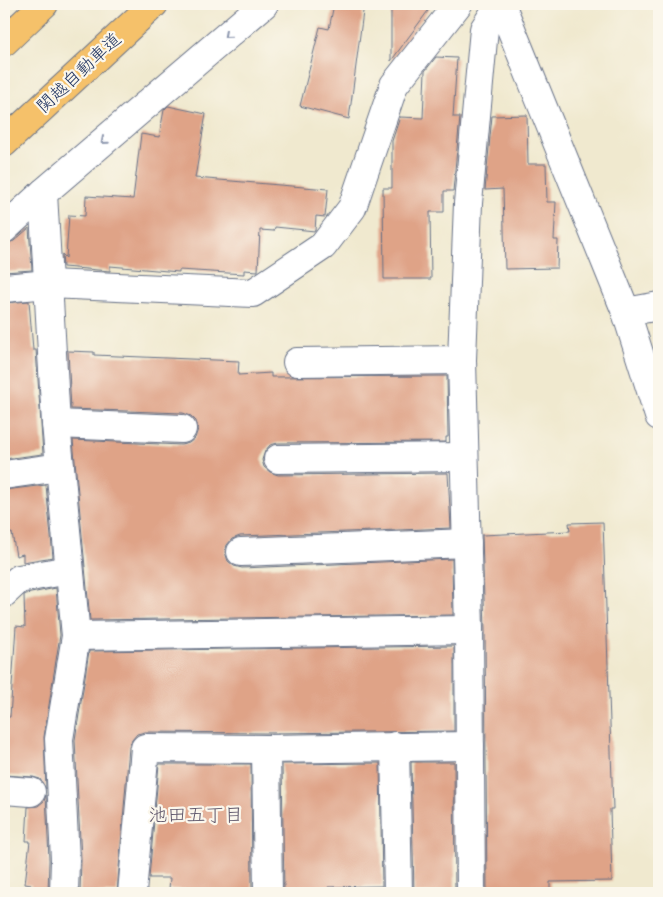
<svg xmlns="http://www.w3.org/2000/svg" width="663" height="897" font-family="'Balsamiq Sans','Klee One',sans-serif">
<rect width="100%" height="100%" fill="#fbf7ec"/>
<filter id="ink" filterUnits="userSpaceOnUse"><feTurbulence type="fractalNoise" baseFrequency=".02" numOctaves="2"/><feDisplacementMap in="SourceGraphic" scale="10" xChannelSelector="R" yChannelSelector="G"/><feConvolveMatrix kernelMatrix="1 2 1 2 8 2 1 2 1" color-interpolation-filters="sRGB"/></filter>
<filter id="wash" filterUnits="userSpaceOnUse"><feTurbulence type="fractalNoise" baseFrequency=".0096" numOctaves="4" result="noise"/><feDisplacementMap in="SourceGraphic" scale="20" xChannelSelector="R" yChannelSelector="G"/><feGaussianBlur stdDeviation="1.12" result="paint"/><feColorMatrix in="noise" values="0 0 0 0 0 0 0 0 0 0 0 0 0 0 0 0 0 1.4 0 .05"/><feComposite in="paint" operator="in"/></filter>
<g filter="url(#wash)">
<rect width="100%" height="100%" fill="#f0e9cf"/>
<g id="blocks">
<g fill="#dfa387">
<polygon points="334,4 364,4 349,119 300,106 320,27 329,29"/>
<polygon points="391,4 433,4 391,61"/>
<polygon points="436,57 457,58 453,117 460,117 453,191 444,191 444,212 430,212 431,279 384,279 383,188 392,188 392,141 400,117 423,118 425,71"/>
<polygon points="168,106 206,114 195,178 328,189 325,217 316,216 315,231 275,227 274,231 260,230 258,271 244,270 244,274 179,270 179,272 110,266 110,271 63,267 62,254 66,258 69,215 85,216 86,196 133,199 141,134 159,137 164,110"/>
<polygon points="527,115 528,164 546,164 547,202 556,202 554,240 558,240 557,268 505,269 503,189 485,190 492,116"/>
<polygon points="29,228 32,270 4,272 4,244 14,241"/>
<polygon points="29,301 33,350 36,350 43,454 4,459 4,303"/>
<polygon points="68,351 94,352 94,355 239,361 238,375 271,373 271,377 447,376 448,437 446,437 446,442 278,443 270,445 265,451 262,460 264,467 270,472 278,475 448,473 451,528 240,536 232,539 227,545 225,552 228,561 234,566 242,568 452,559 453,615 90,620 73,440 181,445 189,443 195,438 198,429 196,421 191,416 183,413 71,409"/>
<polygon points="46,485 53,557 23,562 23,554 16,556 12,533 4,535 4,490"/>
<polygon points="603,522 613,809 610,809 612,881 550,882 550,893 487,893 485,630 482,535 570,531 569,523"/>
<polygon points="56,588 60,635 44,737 46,789 40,779 33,777 4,775 4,717 10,717 16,626 25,627 24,595 26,594"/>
<polygon points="454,646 454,731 266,733 145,732 137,734 132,740 129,747 117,893 80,893 81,859 75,740 89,651"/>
<polygon points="411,762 454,762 455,893 414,893"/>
<polygon points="380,763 382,886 328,887 329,893 284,893 282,764"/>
<polygon points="159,764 251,764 252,893 208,893 208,890 169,889 170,878 149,878"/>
<polygon points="46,795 49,860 48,893 30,893 31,885 25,884 30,841 26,841 28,807 38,806 44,801"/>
</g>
</g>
</g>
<g filter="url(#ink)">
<use href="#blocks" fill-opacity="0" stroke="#667086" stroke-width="1"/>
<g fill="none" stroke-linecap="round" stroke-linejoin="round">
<g stroke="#667086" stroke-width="30">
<g id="minor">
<polyline points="501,4 626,312 659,416"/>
<polyline points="43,193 56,424 76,636 59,739 65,860 64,893"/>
<polyline points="4,229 43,193 264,4"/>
<polyline points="4,288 49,284 253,293 323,246 352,208 394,85 458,4"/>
<polyline points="626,312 659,306"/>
<polyline points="297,362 462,360"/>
<polyline points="56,424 182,429"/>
<polyline points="278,459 464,457"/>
<polyline points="4,475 60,467"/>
<polyline points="241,552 467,543"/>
<polyline points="4,593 19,579 69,570"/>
<polyline points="76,636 469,630"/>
<polyline points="395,746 398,893"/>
<polyline points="266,749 268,893"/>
<polyline points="4,790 31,792"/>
<polyline points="132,893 145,748 266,749 470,746"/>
<polyline points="471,893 469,630 462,360 468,203 484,29 500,4"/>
</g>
</g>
<g stroke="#667086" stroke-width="30">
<g id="highway">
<polyline points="4,42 44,4"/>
<polyline points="4,143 154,4"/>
</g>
</g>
<use href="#minor" stroke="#fff" stroke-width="28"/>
<use href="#highway" stroke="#f5c16b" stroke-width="28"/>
</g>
<defs><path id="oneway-chevron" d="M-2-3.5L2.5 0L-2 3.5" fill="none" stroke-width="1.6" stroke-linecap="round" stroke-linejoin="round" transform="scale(1.25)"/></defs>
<g stroke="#8d97ae">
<use href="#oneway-chevron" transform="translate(227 35) rotate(139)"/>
<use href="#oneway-chevron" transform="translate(104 141) rotate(139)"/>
</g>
</g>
<g text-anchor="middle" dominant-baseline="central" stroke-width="4.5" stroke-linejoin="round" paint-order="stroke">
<g font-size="18" fill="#1b2f5e" stroke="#fbf7ec">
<text transform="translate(79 73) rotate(-43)">関越自動車道</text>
</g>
<g font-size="19" fill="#60586c" stroke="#fbf7ec">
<text x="196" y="815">池田五丁目</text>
</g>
</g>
<rect width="663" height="897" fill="none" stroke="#fbf7ec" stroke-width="20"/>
</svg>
